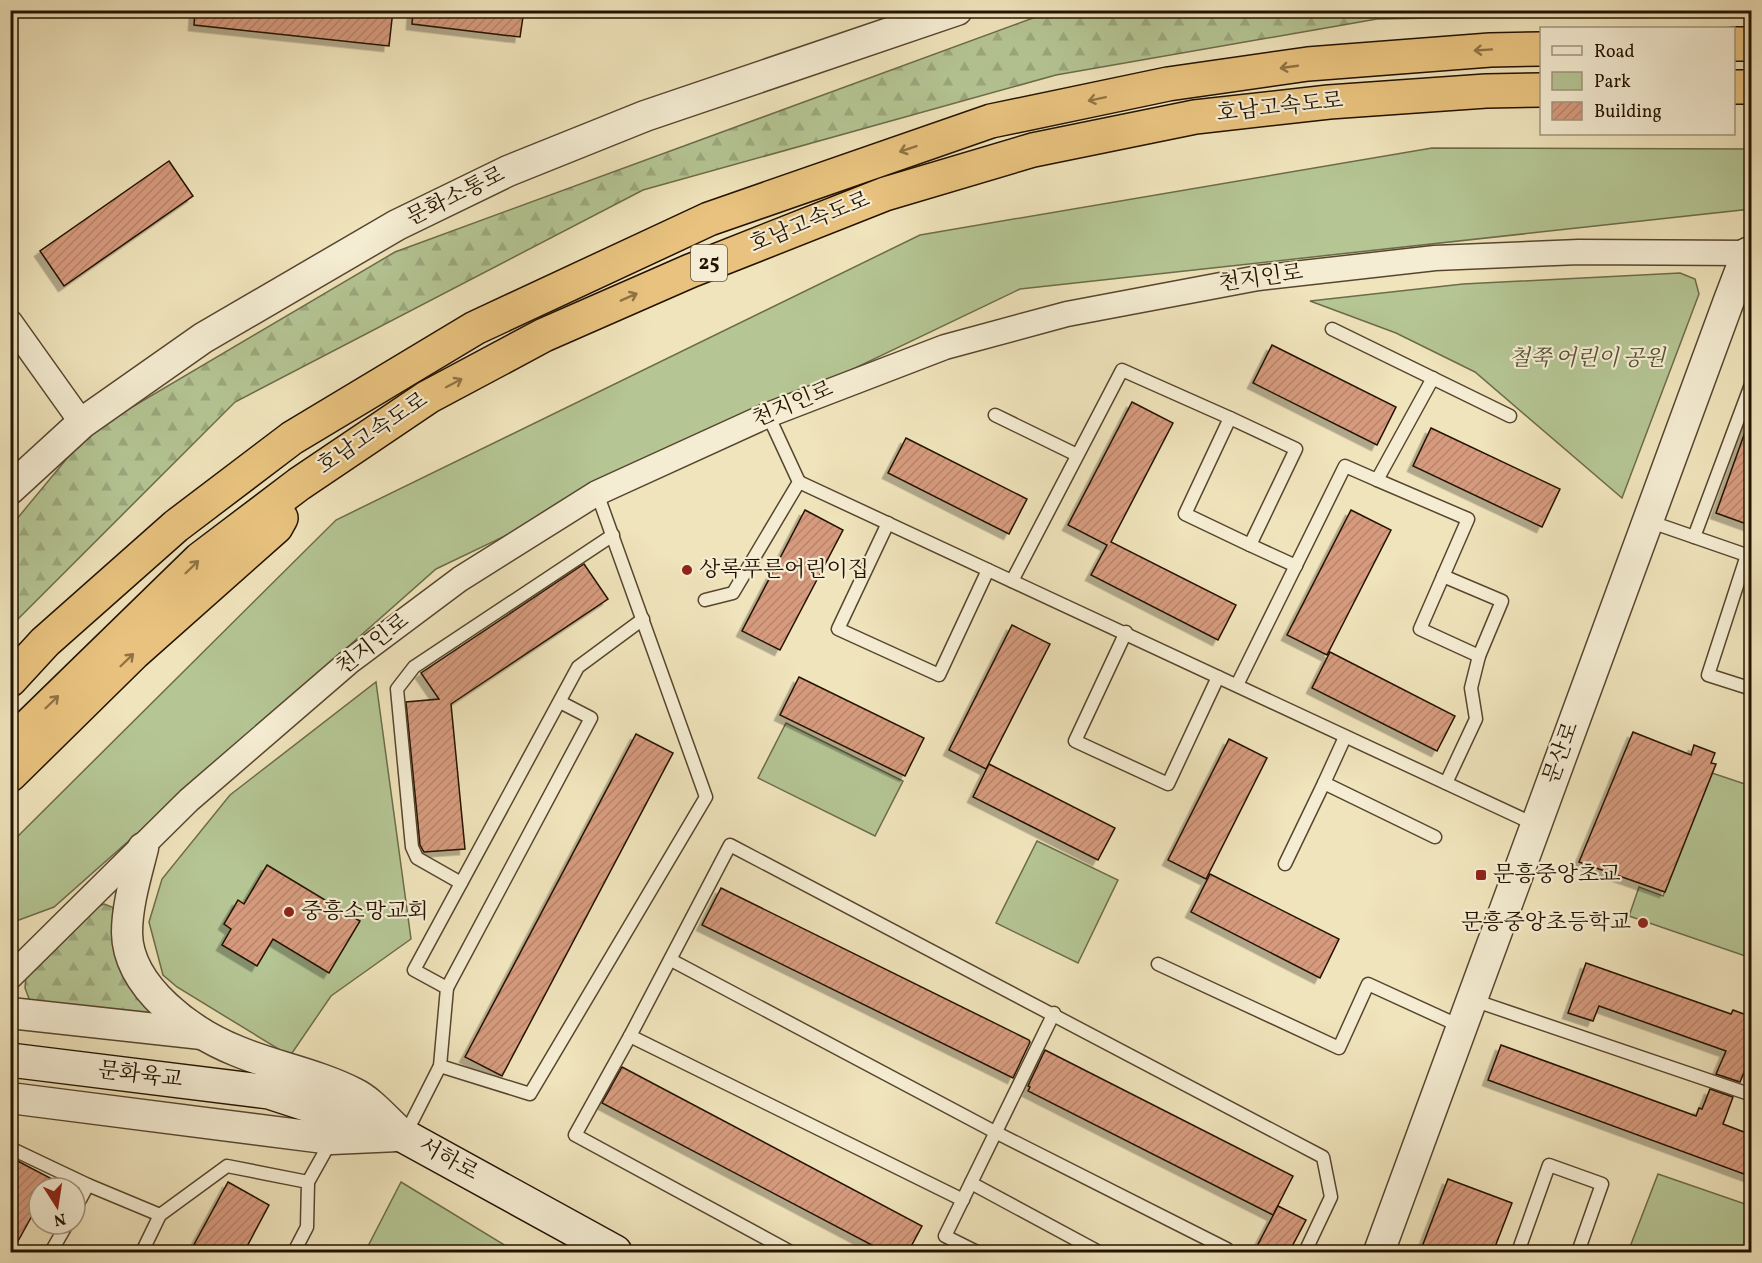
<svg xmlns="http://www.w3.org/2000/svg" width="1762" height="1263" font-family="Vollkorn,'Noto Serif KR',serif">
<defs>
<pattern id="forest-firs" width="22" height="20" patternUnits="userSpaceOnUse" patternTransform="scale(1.5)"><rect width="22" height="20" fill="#b5c594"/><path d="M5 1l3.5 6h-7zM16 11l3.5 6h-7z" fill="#9ca87e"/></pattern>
<pattern id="building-hatch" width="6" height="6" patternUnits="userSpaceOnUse" patternTransform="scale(1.5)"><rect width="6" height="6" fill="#d69b7e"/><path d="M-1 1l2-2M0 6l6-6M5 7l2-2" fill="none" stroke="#b8846b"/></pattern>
<filter id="shadow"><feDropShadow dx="-5.5" dy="5.5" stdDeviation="0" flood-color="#0004"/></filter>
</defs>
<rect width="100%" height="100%" fill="#f0e4bc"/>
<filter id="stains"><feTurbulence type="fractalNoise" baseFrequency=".00333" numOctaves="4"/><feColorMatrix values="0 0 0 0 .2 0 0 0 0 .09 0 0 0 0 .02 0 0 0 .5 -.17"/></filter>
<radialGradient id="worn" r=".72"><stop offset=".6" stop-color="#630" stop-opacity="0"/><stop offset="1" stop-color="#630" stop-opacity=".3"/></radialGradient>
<g fill="url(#forest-firs)" stroke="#6c6c4a" stroke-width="1.5">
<polygon points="1052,11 1751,11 1751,13 1377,19 1056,75 643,190 235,402 11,626 11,526 88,433 395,252"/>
<polygon points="104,904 112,907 116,916 155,1011 153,1019 31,1004 25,988 26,975 91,909"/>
</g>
<g fill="#b5c594" stroke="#6c6c4a" stroke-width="1.5">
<polygon points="1432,148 1751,149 1751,209 1020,289 436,569 54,907 11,923 11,843 336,520 920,235"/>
<polygon points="1680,273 1695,279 1699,294 1622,498 1475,372 1396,333 1310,301 1463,284"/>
<polygon points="376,682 411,939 331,996 290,1056 177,987 163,975 149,922 162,879 230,795"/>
<polygon points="786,723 903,781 875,836 758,778"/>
<polygon points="1712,773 1751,786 1751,958 1629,916 1639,887 1663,896"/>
<polygon points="1037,841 1118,880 1078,963 996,923"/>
<polygon points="1658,1174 1751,1206 1751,1252 1628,1252"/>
<polygon points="401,1182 516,1252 365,1252"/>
</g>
<g fill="url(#building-hatch)" stroke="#241200" stroke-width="1.5" filter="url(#shadow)">
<polygon points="195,10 393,10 389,46 194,25"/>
<polygon points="413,10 524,10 520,37 412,24"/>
<polygon points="169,161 193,196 64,286 40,251"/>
<polygon points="1272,345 1396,407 1377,445 1253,383"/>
<polygon points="1132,402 1173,423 1111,542 1236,605 1218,640 1091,575 1107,545 1068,525"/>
<polygon points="1749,421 1752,421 1752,526 1716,513"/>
<polygon points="1431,428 1560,489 1542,527 1413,466"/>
<polygon points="906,438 1027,499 1009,534 888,473"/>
<polygon points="805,510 843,530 780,650 742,631"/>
<polygon points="1351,510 1391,530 1327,655 1287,635"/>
<polygon points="584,564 608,599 451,704 465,849 424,852 420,845 406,702 439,699 421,673"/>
<polygon points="1012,625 1050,644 986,769 949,750"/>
<polygon points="1330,652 1455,716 1437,751 1312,688"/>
<polygon points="799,677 924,738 905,776 780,715"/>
<polygon points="1633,732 1691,755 1694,745 1715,753 1711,763 1716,764 1665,892 1579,862"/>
<polygon points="636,734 673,753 502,1076 465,1057"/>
<polygon points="1229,739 1267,758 1206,879 1168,860"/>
<polygon points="989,764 1115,828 1098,860 973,797"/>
<polygon points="267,865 360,921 329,973 273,939 257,966 222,945 231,929 224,924 238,900 244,904"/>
<polygon points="1210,874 1339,939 1320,978 1191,912"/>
<polygon points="721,888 1029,1040 1030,1042 1013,1078 702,925"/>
<polygon points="1586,963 1731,1014 1733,1010 1752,1017 1752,1053 1740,1082 1716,1074 1726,1051 1599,1006 1593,1021 1568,1013"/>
<polygon points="1501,1045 1696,1116 1699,1108 1702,1109 1710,1089 1733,1097 1723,1124 1752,1135 1752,1177 1488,1080"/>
<polygon points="1045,1050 1293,1176 1273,1215 1028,1091 1030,1087 1028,1086"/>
<polygon points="622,1067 922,1226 908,1252 885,1252 602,1103"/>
<polygon points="10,1157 52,1179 47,1188 39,1188 39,1203 12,1252"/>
<polygon points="1448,1179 1512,1203 1493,1252 1420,1252"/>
<polygon points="228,1182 269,1205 244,1252 190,1252"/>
<polygon points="1278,1206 1306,1220 1289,1252 1254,1252"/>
</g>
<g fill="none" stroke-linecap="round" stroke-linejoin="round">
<g stroke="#57462f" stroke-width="15">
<g id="service">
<polyline points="1332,329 1510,416"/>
<polyline points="995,415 1077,455"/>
<polygon points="1230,418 1296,449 1250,545 1185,514"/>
<polyline points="1377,480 1468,519 1420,629 1479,656 1471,688 1476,719 1446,783"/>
<polyline points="799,482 1536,825"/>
<polyline points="1648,521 1752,557"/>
<polyline points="888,523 838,629 939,675 988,570"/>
<polyline points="1694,537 1752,382"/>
<polyline points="1250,545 1296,566"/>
<polyline points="1747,555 1708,675 1752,689"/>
<polyline points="1443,576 1502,601 1479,656"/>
<polyline points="1012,581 1122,370 1230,418"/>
<polyline points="705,600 733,593 799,482 768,415"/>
<polyline points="1126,632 1075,741 1168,784 1218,677"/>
<polyline points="1237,685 1345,466 1377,480 1433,378"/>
<polyline points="1345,737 1324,783 1435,837"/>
<polyline points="1285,864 1324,783"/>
<polyline points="461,883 417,858 412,847 397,689 414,667 613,535"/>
<polyline points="671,960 995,1132 1227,1249 1225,1252"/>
<polyline points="1158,964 1339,1048 1368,984 1462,1027"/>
<polyline points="447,988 591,718 560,702"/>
<polyline points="1473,1000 1752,1095"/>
<polyline points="630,1036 575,1135 791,1252"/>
<polyline points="440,1066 530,1094 706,797 597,493"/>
<polyline points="405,1135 440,1066 447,988 414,970 578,667 643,619"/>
<polyline points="10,1148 88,1185 160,1215"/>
<polyline points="308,1182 331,1141"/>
<polyline points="971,1183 1099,1252"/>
<polyline points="963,1200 630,1036 730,845 1323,1157 1331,1197 1305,1252"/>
<polyline points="75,1209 88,1185"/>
<polyline points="51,1252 67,1224"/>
<polyline points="142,1252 160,1215 227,1166 308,1182 307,1227 294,1252"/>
<polyline points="977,1252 945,1236 1054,1013"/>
<polyline points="1518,1252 1549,1165 1602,1184 1578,1252"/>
</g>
</g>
<g stroke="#57462f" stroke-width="27">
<g id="minor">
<polyline points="10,322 82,423"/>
<polyline points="10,977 189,800 349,662 460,579 597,493 768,415 945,347 1067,314 1258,278 1435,258 1579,252 1747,253"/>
</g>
</g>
<g stroke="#57462f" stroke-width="33">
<g id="tertiary">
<polyline points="10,489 82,423 203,338 397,225 508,171 645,116 957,10"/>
<path d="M143 848C136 876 127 905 127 933 128 988 192 1033 237 1051 275 1067 317 1074 354 1093 371 1101 387 1121 402 1134"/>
<polyline points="10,1013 202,1034"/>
<polyline points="10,1098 332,1139 398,1136"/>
<polyline points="1379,1252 1728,303 1747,253 1752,253"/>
</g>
</g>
<g stroke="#241200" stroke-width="36">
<polyline id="secondary" points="10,1060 269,1092 404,1136 615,1252"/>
</g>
<g stroke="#241200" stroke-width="36">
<g id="motorway">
<polyline points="1734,44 1752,44"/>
<polyline points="1734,87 1752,87"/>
<polyline points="10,680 45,642 176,526 292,438 475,328 709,219 991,121 1168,84 1308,64 1490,50 1542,49"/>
<polyline points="10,744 200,559 299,484 428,397 544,335 690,271 885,194 1033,150 1195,117 1329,102 1486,91 1542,90"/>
<polyline points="10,775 134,653 276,527 281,518"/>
</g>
</g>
<use href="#service" stroke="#f5edd3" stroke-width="12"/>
<use href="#minor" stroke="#f5edd3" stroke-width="24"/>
<use href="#tertiary" stroke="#f5edd3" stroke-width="30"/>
<use href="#secondary" stroke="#f5edd3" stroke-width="33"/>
<use href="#motorway" stroke="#e8c27e" stroke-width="33"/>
</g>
<defs><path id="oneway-shaft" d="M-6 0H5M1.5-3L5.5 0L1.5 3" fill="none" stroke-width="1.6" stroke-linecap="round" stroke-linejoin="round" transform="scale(1.5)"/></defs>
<g stroke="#907345">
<use href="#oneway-shaft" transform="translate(1483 50) rotate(176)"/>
<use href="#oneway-shaft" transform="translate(1289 67) rotate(172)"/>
<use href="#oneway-shaft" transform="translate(1097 99) rotate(168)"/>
<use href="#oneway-shaft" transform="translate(908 149) rotate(161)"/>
<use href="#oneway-shaft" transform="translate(629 297) rotate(-24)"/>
<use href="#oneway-shaft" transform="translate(454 383) rotate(-28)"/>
<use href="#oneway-shaft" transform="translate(192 567) rotate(-44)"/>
<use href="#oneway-shaft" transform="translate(127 660) rotate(-44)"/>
<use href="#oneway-shaft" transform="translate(52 702) rotate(-44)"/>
</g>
<g fill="#8f2418" stroke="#f5edd3" stroke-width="2">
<circle cx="687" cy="570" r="6"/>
<rect x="1475" y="869" width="12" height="12" rx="3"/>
<circle cx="289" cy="912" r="6"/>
<circle cx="1643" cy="923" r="6"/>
</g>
<g text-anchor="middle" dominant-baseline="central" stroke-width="4.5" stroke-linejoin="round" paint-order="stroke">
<rect fill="#f5edd3" stroke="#63543f" stroke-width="1.5" x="691" y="245" width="36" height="36" rx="4.5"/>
<g font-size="21" font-weight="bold" fill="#241200">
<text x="709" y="263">25</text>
</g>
<g font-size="22" fill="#241200" stroke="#f5edd3">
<text transform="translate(1280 108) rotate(-6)">호남고속도로</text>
<text transform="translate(456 197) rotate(-26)">문화소통로</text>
<text transform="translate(810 223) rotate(-22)">호남고속도로</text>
<text transform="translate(1261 279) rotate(-8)">천지인로</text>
<text transform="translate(793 405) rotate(-23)">천지인로</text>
<text transform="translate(373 434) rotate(-34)">호남고속도로</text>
<text transform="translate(373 645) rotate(-38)">천지인로</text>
<text transform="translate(1562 753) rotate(-70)">문산로</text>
<text transform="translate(140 1076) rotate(7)">문화육교</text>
<text transform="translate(448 1160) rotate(29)">서하로</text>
</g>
<g font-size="22" font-style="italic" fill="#575134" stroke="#f5edd3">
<text x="1587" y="359">철쭉 어린이 공원</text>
</g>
<g font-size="22" fill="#241200" stroke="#f5edd3" text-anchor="start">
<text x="699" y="570">상록푸른어린이집</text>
<text x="1493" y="875">문흥중앙초교</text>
<text x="301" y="912">중흥소망교회</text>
<text x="1631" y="923" text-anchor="end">문흥중앙초등학교</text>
</g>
</g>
<rect width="1762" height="1263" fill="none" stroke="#f0e4bc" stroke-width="36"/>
<rect x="12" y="12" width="1738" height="1239" fill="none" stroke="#241200" stroke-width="3"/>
<rect x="18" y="18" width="1726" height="1227" fill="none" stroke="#241200" stroke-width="1.5"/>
<rect x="1540" y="27" width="195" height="108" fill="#f5edd3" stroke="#a1957f" stroke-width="1.5"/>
<rect x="1552" y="46" width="30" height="9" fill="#f5edd3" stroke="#a1957f" stroke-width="1.5"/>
<text x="1594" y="57" font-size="18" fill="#241200">Road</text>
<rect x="1552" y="72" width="30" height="18" fill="#b5c594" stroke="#a1957f" stroke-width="1.5"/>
<text x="1594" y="87" font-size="18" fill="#241200">Park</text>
<rect x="1552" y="102" width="30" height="18" fill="url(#building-hatch)" stroke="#a1957f" stroke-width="1.5"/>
<text x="1594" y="117" font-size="18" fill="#241200">Building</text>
<g transform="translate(57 1206) rotate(168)"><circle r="28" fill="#f5edd3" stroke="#a1957f" stroke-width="1.5"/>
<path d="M0-4.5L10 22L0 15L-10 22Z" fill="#8f2418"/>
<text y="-9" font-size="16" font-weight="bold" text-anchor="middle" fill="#241200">N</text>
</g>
<rect width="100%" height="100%" filter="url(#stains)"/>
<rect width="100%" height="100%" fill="url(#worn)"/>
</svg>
